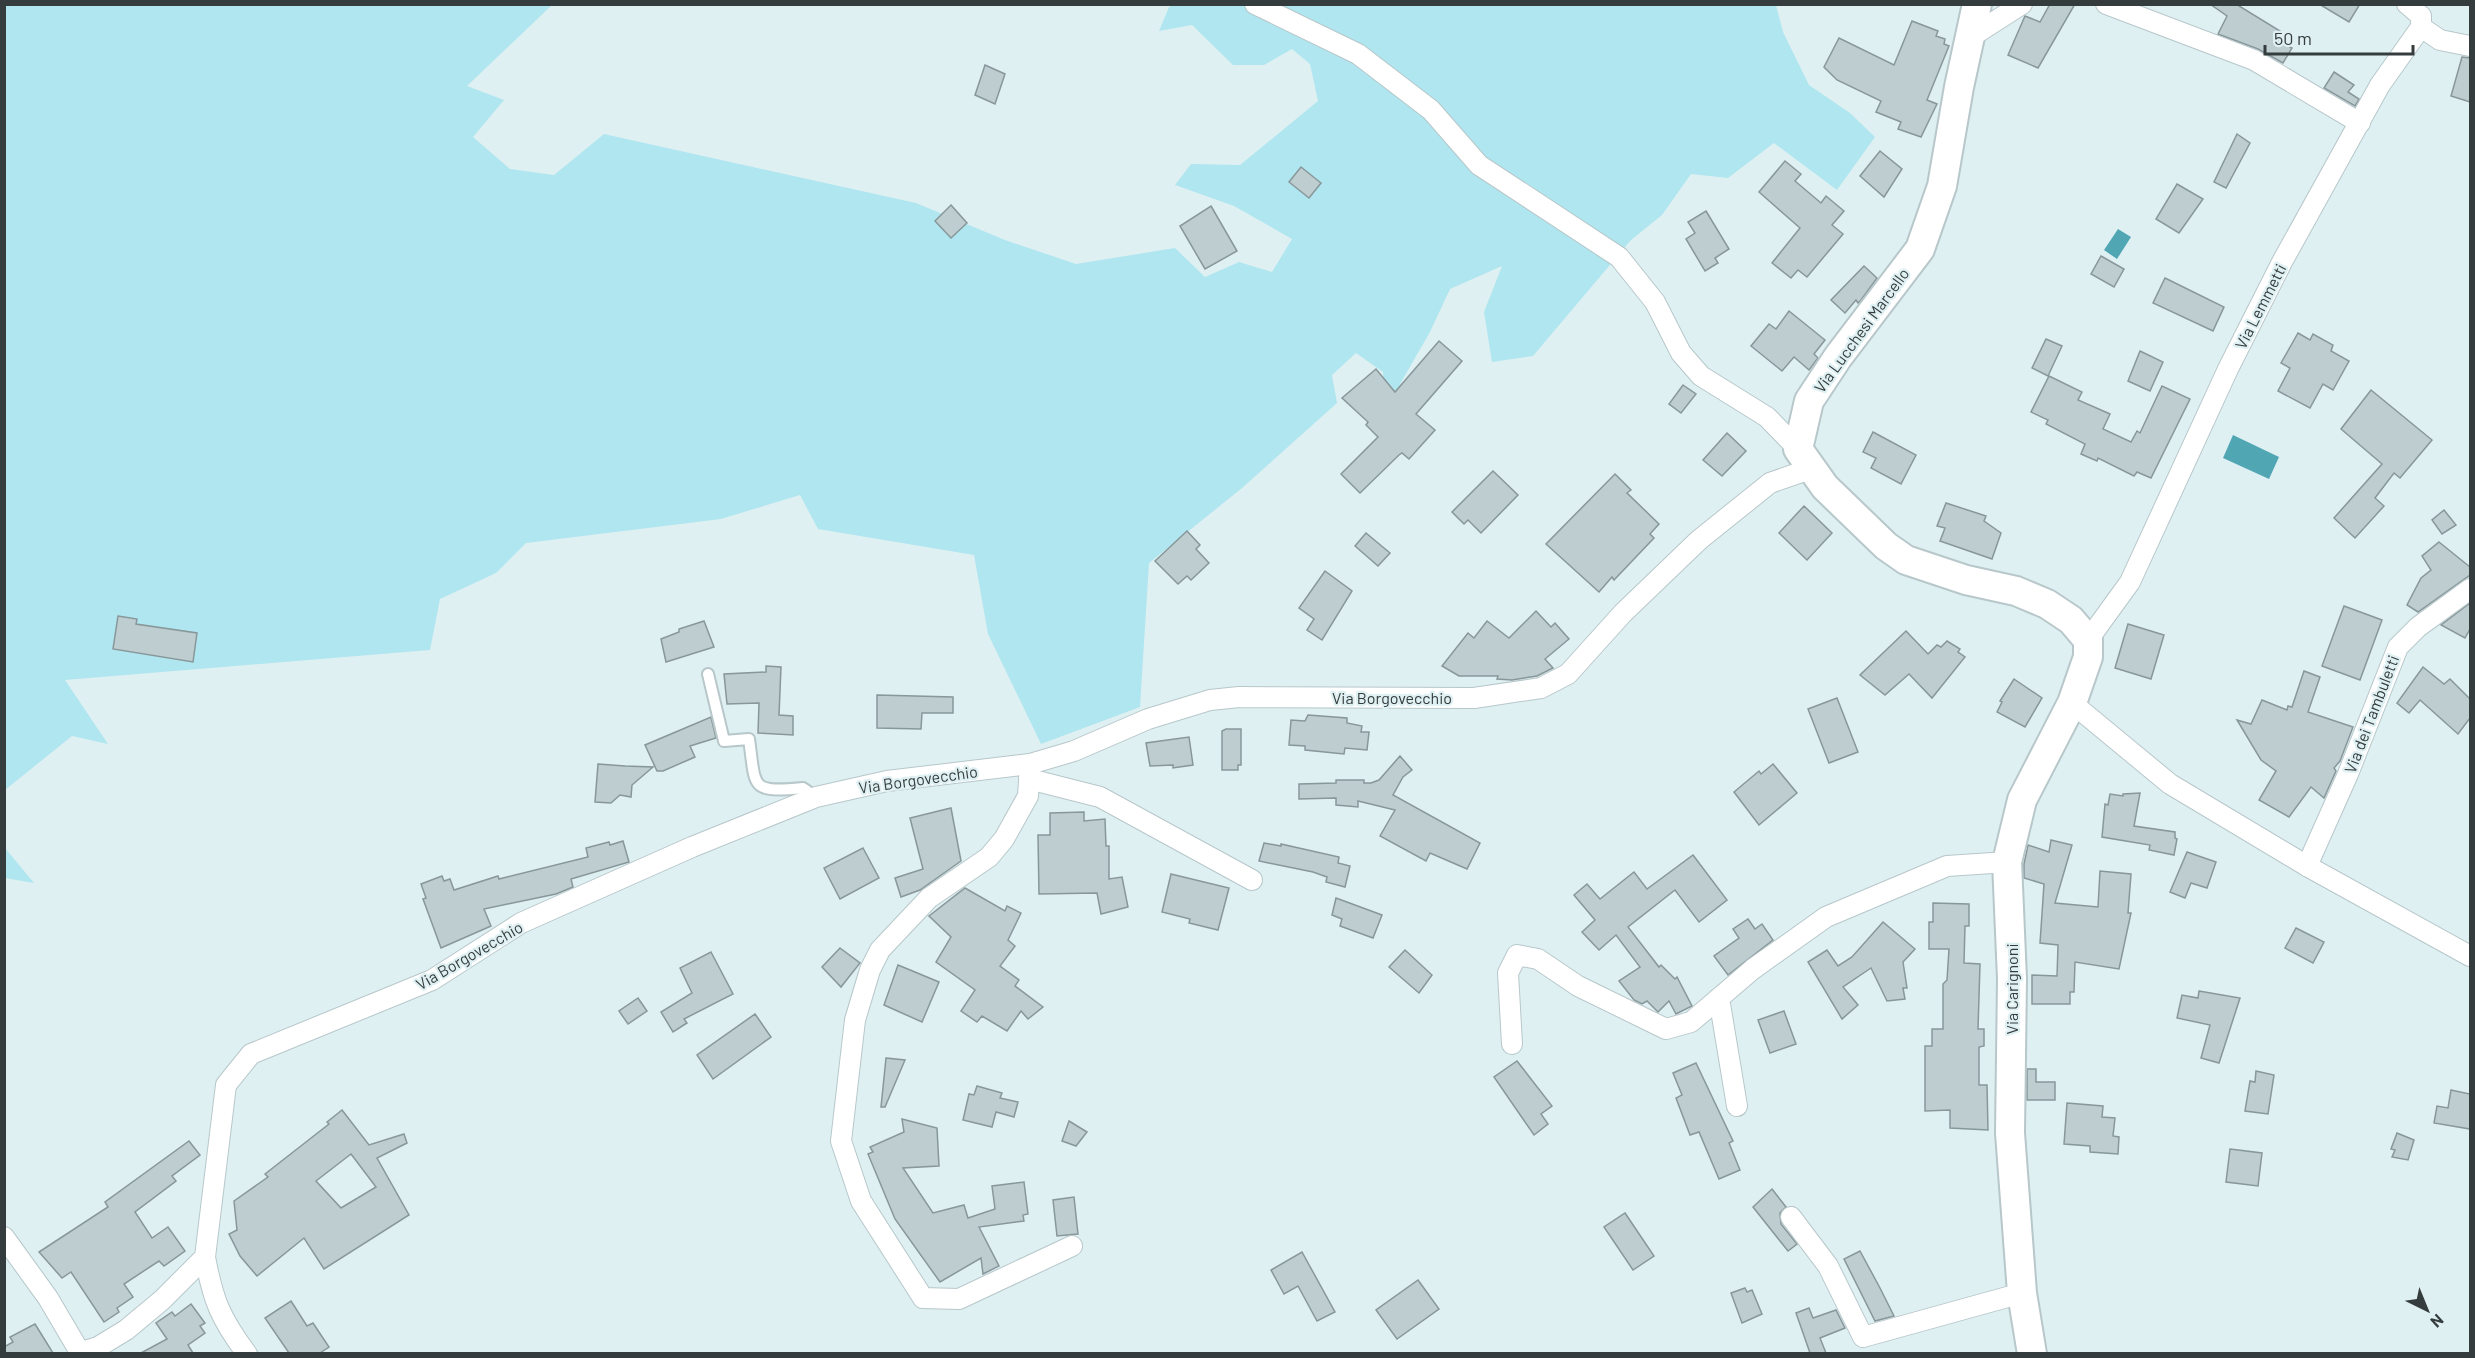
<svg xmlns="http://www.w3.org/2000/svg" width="2475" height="1358" font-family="Barlow,sans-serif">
<rect width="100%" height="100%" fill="#dff0f3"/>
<g fill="#b0e6ef">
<polygon points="5,5 552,5 467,86 504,100 473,137 510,169 554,175 604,134 916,203 1005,240 1076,264 1175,248 1205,277 1239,262 1272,272 1292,239 1234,206 1175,185 1191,164 1240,165 1318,101 1310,64 1292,49 1264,65 1233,65 1192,25 1159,31 1169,7 1173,5 1776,5 1783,32 1809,85 1850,113 1875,137 1837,190 1774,143 1728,178 1691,174 1662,215 1631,240 1533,356 1492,362 1484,312 1502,266 1450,289 1430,332 1400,384 1412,395 1384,393 1383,372 1356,353 1332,375 1337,403 1242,488 1149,563 1140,707 1041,744 988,634 974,555 818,529 800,495 721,519 526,543 496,573 440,599 430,650 65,680 108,744 72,736 5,790"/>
<polygon points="5,848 34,883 5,878"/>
</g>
<g fill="#51a6b4">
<polygon points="2118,229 2131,237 2117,259 2104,250"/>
<polygon points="2233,435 2279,457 2269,479 2223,458"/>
</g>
<g fill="#bdcdd0" stroke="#88979a" stroke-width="1.5" fill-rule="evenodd">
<polygon points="2050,4 2075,4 2038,68 2008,55 2025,16 2040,22"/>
<polygon points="2210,4 2236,4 2280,31 2275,39 2292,48 2283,63 2258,49 2218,34 2227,16"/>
<polygon points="2319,4 2360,4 2349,22"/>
<polygon points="1912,21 1938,31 1936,36 1945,39 1944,44 1949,46 1927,100 1937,104 1921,137 1898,129 1901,122 1876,112 1881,101 1837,80 1824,67 1839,38 1894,65"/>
<polygon points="2462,57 2470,58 2470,102 2451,96"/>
<polygon points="985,65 1005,74 995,104 975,95"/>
<polygon points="2334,72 2354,85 2348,92 2359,99 2355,106 2324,88"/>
<polygon points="2237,134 2250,143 2226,188 2214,182"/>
<polygon points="1880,151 1902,169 1884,197 1860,176"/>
<polygon points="1785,161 1801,174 1795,181 1821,203 1826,196 1844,211 1832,225 1843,234 1807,277 1798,270 1791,278 1772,263 1800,228 1759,192"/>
<polygon points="1301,167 1321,183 1309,198 1289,182"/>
<polygon points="2177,184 2203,199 2179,233 2156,219"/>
<polygon points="951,205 967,223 951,238 935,221"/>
<polygon points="1211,206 1237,251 1205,269 1180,226"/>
<polygon points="1706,211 1729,249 1715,258 1718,263 1705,271 1686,239 1695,233 1688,222"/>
<polygon points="2101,256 2124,269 2114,287 2091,274"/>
<polygon points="1864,266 1877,278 1861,300 1858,303 1856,300 1845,313 1831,300"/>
<polygon points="2165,278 2224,307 2213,331 2153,303"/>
<polygon points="1789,311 1825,340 1814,354 1818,358 1809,370 1794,357 1782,371 1751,346 1769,324 1776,329"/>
<polygon points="2298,333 2310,340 2313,334 2333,345 2331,351 2349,361 2333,390 2323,384 2310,408 2278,391 2290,368 2281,363"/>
<polygon points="2046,339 2062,346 2048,376 2032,368"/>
<polygon points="1439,341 1462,361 1416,414 1435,430 1409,459 1402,453 1399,455 1360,493 1341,474 1378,437 1366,425 1368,422 1342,398 1376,369 1395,392"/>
<polygon points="2140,351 2163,362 2150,391 2128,381"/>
<polygon points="2049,376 2082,392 2078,400 2110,414 2103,429 2131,442 2137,431 2140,433 2162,386 2190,399 2151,478 2137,472 2134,476 2098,458 2097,461 2081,454 2085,444 2046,424 2048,420 2031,412"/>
<polygon points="1683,385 1696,394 1681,413 1669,404"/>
<polygon points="2371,390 2432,440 2400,478 2394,473 2375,498 2384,506 2355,538 2334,518 2382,464 2341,429"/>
<polygon points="1873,432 1916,455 1901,484 1871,468 1876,458 1863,452"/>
<polygon points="1727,433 1746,451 1722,476 1703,460"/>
<polygon points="1493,471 1518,495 1481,533 1468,520 1464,524 1452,512"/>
<polygon points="1615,474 1631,490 1627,493 1659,524 1650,534 1654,538 1614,580 1612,577 1599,592 1546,544"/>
<polygon points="1946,503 1986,516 1984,521 2001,533 1992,559 1940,541 1945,528 1937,526"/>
<polygon points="1804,506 1832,533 1807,560 1779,533"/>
<polygon points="2444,510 2456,525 2442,534 2432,520"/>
<polygon points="1187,531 1200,545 1196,549 1209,563 1191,580 1187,576 1178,584 1155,561"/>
<polygon points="1366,533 1390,553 1378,566 1355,546"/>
<polygon points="2439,542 2470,567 2470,575 2418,612 2407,605 2421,578 2431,570 2422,556"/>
<polygon points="1325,571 1352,591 1322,640 1307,630 1314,619 1299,608"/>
<polygon points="2470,603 2470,629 2465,638 2441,625"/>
<polygon points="2344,606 2382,620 2360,680 2322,666"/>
<polygon points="1536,611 1551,627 1555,623 1569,639 1545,659 1553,668 1537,676 1512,680 1497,679 1498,676 1459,676 1442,666 1468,633 1474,638 1487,621 1509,638"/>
<polygon points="118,616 137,619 136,624 197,633 193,662 113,649"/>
<polygon points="704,621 714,647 666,662 661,639 679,632 679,629"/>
<polygon points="2128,624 2164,635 2151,679 2115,668"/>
<polygon points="1906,631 1928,654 1937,645 1941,647 1947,641 1960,649 1958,652 1965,657 1932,698 1909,674 1885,695 1860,675"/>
<polygon points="766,666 781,667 779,715 793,716 793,735 758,733 759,703 727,704 724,674 766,672"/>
<polygon points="2423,667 2444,684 2450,679 2470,699 2470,718 2458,734 2420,700 2409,713 2397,703"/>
<polygon points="2304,671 2320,677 2308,712 2353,727 2340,761 2334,768 2336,771 2324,798 2311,787 2289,817 2259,800 2276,771 2261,760 2237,720 2251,724 2262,700 2287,710 2288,706 2292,707"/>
<polygon points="2014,679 2042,698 2025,727 1997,712 2002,702 2000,701"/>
<polygon points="877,695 953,697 953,713 922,713 921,729 877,728"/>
<polygon points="1837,698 1858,752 1829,763 1808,709"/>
<polygon points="1308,715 1347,718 1347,723 1362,726 1361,732 1369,732 1367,750 1345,748 1344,754 1305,750 1305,746 1289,745 1291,720 1305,721"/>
<polygon points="711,717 716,738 690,746 695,757 663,771 657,771 645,745"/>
<polygon points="1226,729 1241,729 1241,765 1238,765 1238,770 1222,770 1222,731"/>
<polygon points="1189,737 1193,765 1173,768 1173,765 1150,766 1146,743"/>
<polygon points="1400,756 1412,770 1403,777 1393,795 1480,843 1467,869 1430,853 1426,861 1380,836 1395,810 1358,801 1358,807 1336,805 1336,798 1299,799 1299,784 1336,783 1336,780 1364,780 1364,783 1371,783 1379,780"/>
<polygon points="598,764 625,766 653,767 632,785 631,797 620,795 611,803 595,802"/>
<polygon points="1773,764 1797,793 1759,825 1734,792 1759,771 1761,774"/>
<polygon points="2140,793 2134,826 2175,832 2175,838 2177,839 2174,855 2149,850 2150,845 2102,837 2105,804 2108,805 2110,794 2123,796 2123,794"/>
<polygon points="951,808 961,861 920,890 901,897 895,878 923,869 910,818"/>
<polygon points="1084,812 1084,821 1105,819 1106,846 1109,846 1109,879 1122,877 1128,907 1101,914 1097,893 1039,894 1038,835 1050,835 1050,813"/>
<polygon points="2051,840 2072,845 2055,903 2098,907 2100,871 2131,874 2128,913 2131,913 2119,969 2075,962 2074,992 2070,992 2070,1004 2032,1004 2032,975 2057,976 2058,945 2040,943 2044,884 2024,878 2024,864 2028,845 2049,852"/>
<polygon points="623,841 629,862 571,879 573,887 556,894 484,909 491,926 441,948 423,899 426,898 421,884 442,876 444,881 450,879 454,890 498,876 499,879 588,857 586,848 609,842 610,845"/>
<polygon points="1264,843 1281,846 1281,844 1339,857 1338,863 1350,866 1345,887 1326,882 1327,877 1313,872 1259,861"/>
<polygon points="863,848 879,878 840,899 824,868"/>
<polygon points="2187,852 2216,862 2207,888 2191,883 2185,898 2170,892"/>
<polygon points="1693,855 1727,900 1699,922 1675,890 1628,927 1659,967 1661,965 1675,979 1677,977 1692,1006 1676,1014 1669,1001 1658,1012 1647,1001 1642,1004 1634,1000 1619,981 1640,967 1616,935 1599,950 1582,932 1595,920 1574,895 1587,884 1600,899 1634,872 1647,889"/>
<polygon points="1171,874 1229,888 1218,930 1189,923 1190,919 1162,912"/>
<polygon points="965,888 1005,911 1007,906 1021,913 1008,940 1015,946 1000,966 1019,980 1015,986 1043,1007 1028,1019 1021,1011 1007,1031 982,1016 977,1022 961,1011 975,990 936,962 951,937 929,916"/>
<polygon points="1336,898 1382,915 1373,938 1340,926 1342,919 1332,915"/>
<polygon points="1933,903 1969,904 1969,926 1965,926 1964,963 1980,964 1978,1029 1984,1029 1984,1046 1979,1047 1979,1085 1987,1085 1988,1130 1950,1128 1950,1110 1925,1111 1925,1046 1932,1046 1932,1029 1943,1029 1943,984 1947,980 1949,949 1929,949 1929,922 1933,922"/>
<polygon points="1748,919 1755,929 1762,924 1773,940 1728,975 1714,956 1739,938 1733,929"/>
<polygon points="1883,922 1915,949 1903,962 1907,988 1903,988 1905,999 1887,1001 1871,968 1843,987 1858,1005 1842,1019 1808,962 1827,950 1838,966 1852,957"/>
<polygon points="2296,928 2324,942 2313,963 2285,948"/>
<polygon points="840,948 860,963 841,987 822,967"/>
<polygon points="1405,950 1432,975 1419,993 1389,967"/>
<polygon points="711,952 733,994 684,1019 687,1023 673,1032 661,1012 692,993 680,968"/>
<polygon points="898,965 939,982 922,1022 884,1005"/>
<polygon points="2199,991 2240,998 2219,1063 2201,1058 2210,1025 2177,1018 2182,995 2198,998"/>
<polygon points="638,998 647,1011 628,1024 619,1011"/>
<polygon points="1784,1011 1796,1044 1770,1053 1758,1020"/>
<polygon points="755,1014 771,1037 713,1079 697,1055"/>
<polygon points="886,1058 905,1060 885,1107 881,1107"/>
<polygon points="1517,1061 1552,1106 1541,1114 1548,1124 1534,1135 1494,1077"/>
<polygon points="1696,1063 1733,1141 1729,1143 1740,1170 1719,1179 1699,1132 1690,1135 1676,1098 1682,1095 1673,1073"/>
<polygon points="2027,1069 2036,1069 2036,1082 2055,1082 2055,1100 2027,1100"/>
<polygon points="2256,1071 2274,1075 2268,1114 2245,1111 2250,1081 2255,1082"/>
<polygon points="977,1086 1002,1093 1000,1098 1018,1102 1014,1117 996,1112 992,1127 963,1120 969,1094 974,1095"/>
<polygon points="2451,1090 2470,1094 2470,1129 2434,1123 2437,1106 2448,1108"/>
<polygon points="2067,1103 2103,1106 2102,1117 2115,1118 2113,1136 2119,1137 2118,1154 2090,1152 2090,1146 2064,1144"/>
<path d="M342 1110 369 1145 404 1134 407 1143 377 1158 409 1215 324 1269 304 1238 257 1276 240 1256 229 1234 237 1230 234 1201 268 1177 265 1174 329 1124 327 1122ZM351 1154 376 1187 341 1208 316 1181Z"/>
<polygon points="902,1119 937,1128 939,1166 903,1168 933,1213 964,1205 968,1218 995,1209 992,1186 1024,1182 1028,1214 1023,1215 1024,1221 979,1227 999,1266 983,1274 981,1258 940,1282 895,1219 868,1154 873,1152 870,1147 904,1132"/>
<polygon points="1069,1121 1087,1132 1076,1146 1062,1141"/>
<polygon points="2397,1133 2414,1140 2408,1160 2392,1157 2395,1150 2391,1149"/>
<polygon points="189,1141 200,1155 172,1176 176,1181 135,1212 152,1238 168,1227 185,1251 164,1266 159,1261 124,1284 133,1297 117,1308 119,1312 104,1322 71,1272 62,1278 39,1252 108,1207 105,1202"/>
<polygon points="2230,1149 2262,1153 2258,1186 2226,1182"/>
<polygon points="1772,1189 1786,1207 1780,1213 1781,1224 1797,1244 1788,1251 1753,1207"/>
<polygon points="1074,1197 1078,1234 1057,1236 1053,1200"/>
<polygon points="1625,1213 1654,1256 1633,1270 1604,1227"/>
<polygon points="1860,1251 1880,1288 1894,1316 1875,1321 1844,1259"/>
<polygon points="1302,1252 1335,1312 1317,1321 1298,1286 1284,1294 1271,1270"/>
<polygon points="1418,1280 1439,1309 1397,1339 1376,1310"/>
<polygon points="1745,1288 1747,1292 1752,1290 1762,1314 1742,1323 1731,1293"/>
<polygon points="291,1301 307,1326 313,1323 329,1347 320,1353 289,1353 265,1318"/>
<polygon points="191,1304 205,1323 200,1326 205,1333 188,1345 193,1353 141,1353 167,1339 156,1323 172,1312 175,1316"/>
<polygon points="1809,1308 1813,1318 1836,1310 1845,1328 1820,1338 1826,1353 1810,1353 1796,1313"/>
<polygon points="35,1324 53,1353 4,1353 4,1347 13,1342 10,1337"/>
</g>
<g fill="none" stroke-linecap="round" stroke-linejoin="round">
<g stroke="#b7c7ca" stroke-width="14">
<path id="lane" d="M708 674 724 741 749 739C756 788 749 793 803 788L816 797"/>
</g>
<g stroke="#b7c7ca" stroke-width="22">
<g id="street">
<polyline points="1255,4 1358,54 1431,110 1479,165 1619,257 1655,302 1681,353 1701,376 1767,417 1798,449"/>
<polyline points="2106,4 2254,60 2360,123"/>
<polyline points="2407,4 2421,16 2421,27"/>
<polyline points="1969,38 2022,4"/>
<polyline points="2088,640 2130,582 2228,369 2282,262 2380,85 2421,27 2440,40 2470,46"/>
<polyline points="2072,703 2170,784 2307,866 2470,956"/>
<polyline points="1030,764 1028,796 1004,839 989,857 929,898 880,950 870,970 855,1020 841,1141 861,1201 923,1298 959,1299 1072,1246"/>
<polyline points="1029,779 1100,797 1252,880"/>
<polyline points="2307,866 2348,774 2398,647 2418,627 2470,589"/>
<polyline points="1719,998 1737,1106"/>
<polyline points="1512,1044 1508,973 1517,955 1538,959 1578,986 1666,1029 1691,1022 1753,969 1826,917 1947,866 2007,862"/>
<polyline points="1791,1217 1828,1266 1863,1337 2022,1293"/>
<polyline points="4,1237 48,1298 81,1354"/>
<path d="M205 1257C213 1300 220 1318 247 1354"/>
<polyline points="81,1352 98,1347 126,1330 162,1300 205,1257 226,1085 251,1054 432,980 521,923 692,847 816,797 887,781 1030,764 1074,751 1148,719 1210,700 1239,697 1474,698 1541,688 1568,674 1623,613 1699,540 1770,483 1813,468"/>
</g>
</g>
<g stroke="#b7c7ca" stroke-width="32">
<polyline id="secondary" points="1977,4 1959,87 1942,186 1920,249 1838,357 1809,401 1798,449 1825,487 1886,546 1906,560 1966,580 2016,591 2047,604 2071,620 2088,640 2088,657 2072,703 2022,800 2007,862 2012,979 2010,1133 2022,1293 2032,1354"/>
</g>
<use href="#lane" stroke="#fff" stroke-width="10"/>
<use href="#street" stroke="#fff" stroke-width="20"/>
<use href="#secondary" stroke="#fff" stroke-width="28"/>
</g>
<g text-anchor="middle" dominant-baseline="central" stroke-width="4.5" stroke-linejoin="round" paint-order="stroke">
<g font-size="16" fill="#353c3d" stroke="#dff0f3">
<text transform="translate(2260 306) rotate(-63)">Via Lemmetti</text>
<text transform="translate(1861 330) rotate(-54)">Via Lucchesi Marcello</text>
<text x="1392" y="697">Via Borgovecchio</text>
<text transform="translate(2371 714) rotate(-69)">Via dei Tambuletti</text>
<text transform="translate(918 779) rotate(-8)">Via Borgovecchio</text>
<text transform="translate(469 955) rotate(-30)">Via Borgovecchio</text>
<text transform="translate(2011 989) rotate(-90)">Via Carignoni</text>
</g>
</g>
<rect width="2475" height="1358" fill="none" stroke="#353c3d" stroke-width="12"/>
<g transform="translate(2427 1310) rotate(137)" stroke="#dff0f3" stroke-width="4.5" paint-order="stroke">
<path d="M0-4.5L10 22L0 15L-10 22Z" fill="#353c3d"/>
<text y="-9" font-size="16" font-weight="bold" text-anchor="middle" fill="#353c3d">N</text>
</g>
<path d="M2265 45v9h148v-9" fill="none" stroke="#353c3d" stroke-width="3"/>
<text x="2274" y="45" font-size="18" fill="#353c3d" stroke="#dff0f3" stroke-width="4.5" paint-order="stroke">50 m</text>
</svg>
